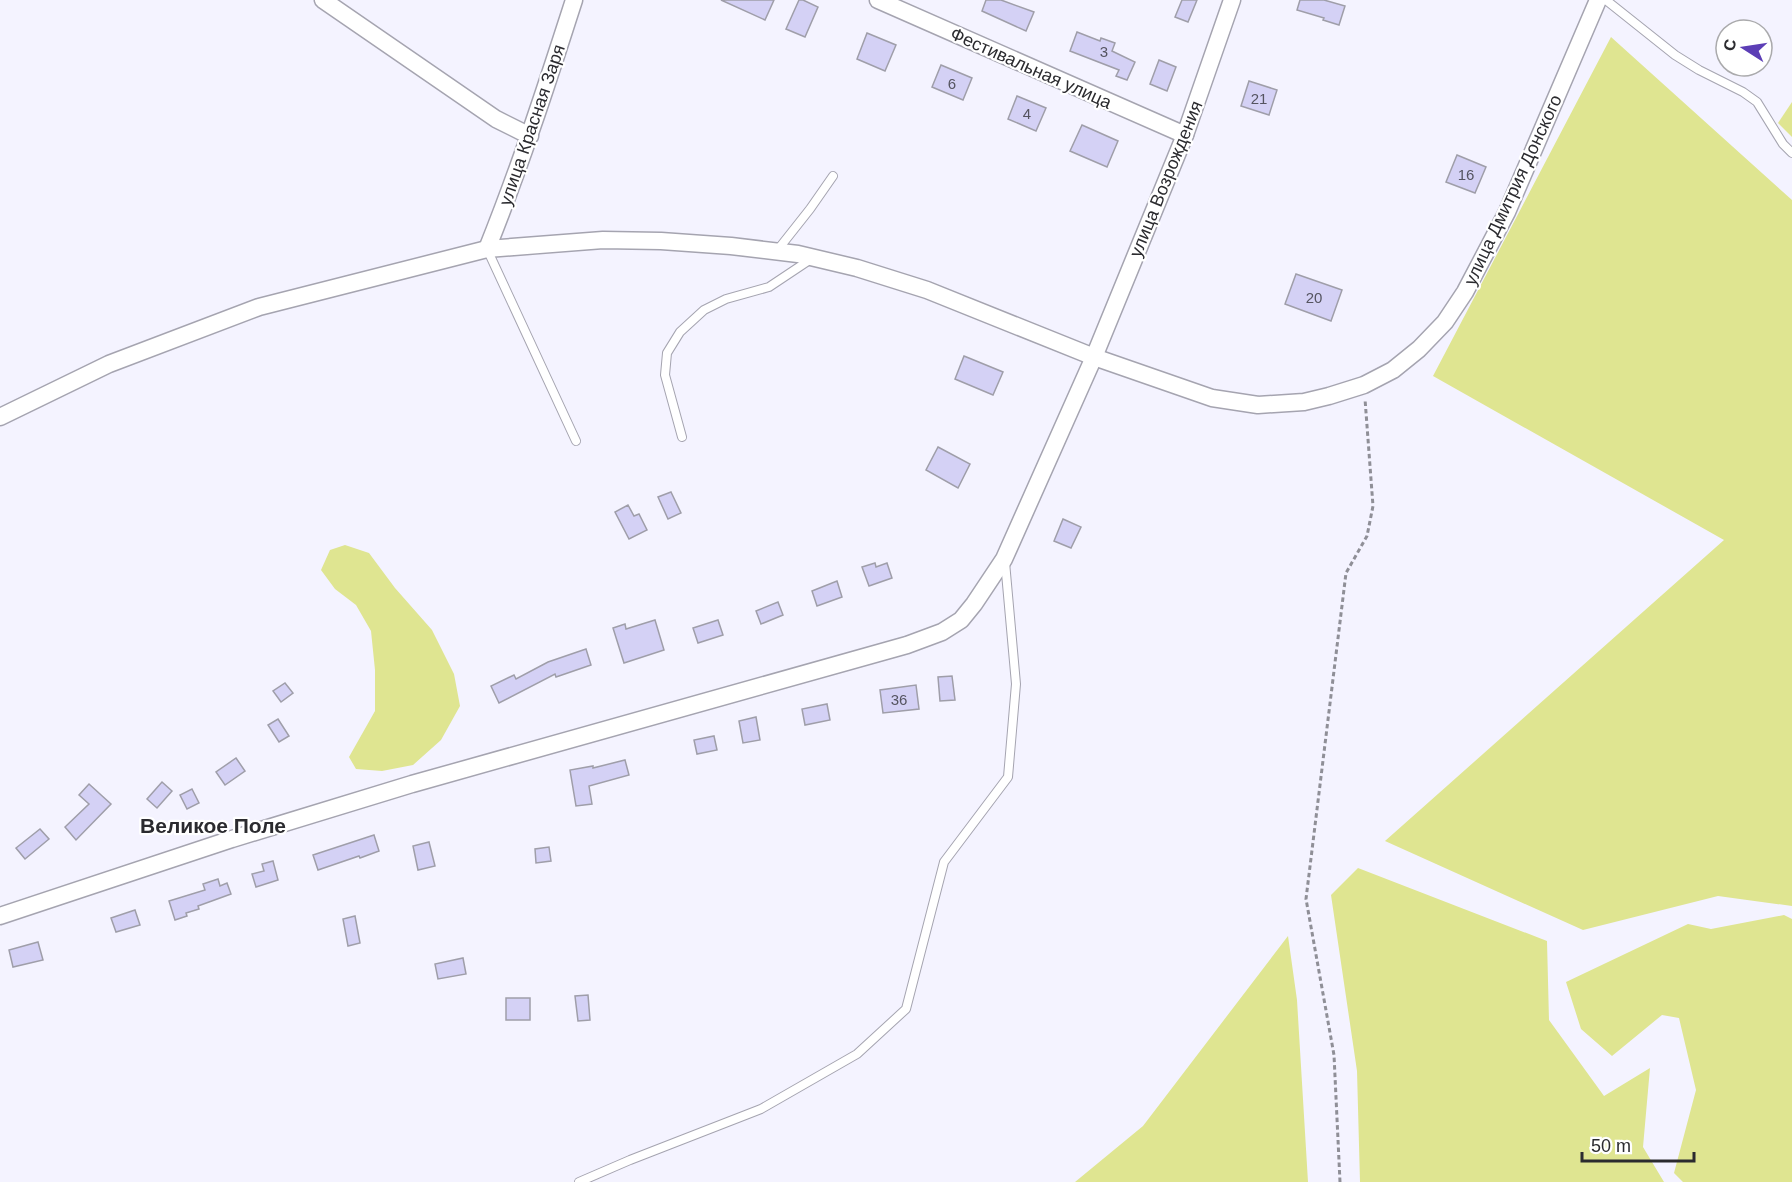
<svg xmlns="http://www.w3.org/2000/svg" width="1792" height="1182" font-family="Arial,sans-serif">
<rect width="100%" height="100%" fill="#f4f3ff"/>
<g fill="#dfe591">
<polygon points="1611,37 1792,200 1792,906 1718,896 1583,930 1385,841 1724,540 1433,376"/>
<polygon points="1792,102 1792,137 1778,123"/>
<polygon points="345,545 369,553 395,588 432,630 454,674 460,706 441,740 413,765 382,771 356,769 349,757 375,711 375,670 371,631 356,605 335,589 321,570 330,550"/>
<polygon points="1358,868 1547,941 1549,1020 1604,1096 1650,1068 1643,1147 1664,1182 1360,1182 1357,1071 1331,895"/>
<polygon points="1784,915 1792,919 1792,1182 1683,1182 1674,1173 1696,1090 1679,1018 1662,1015 1612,1056 1581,1029 1566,982 1688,924 1711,929"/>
<polygon points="1288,936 1297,1000 1308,1182 1075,1182 1143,1126"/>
</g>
<g fill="#d4d1f5" stroke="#9f9ea9" stroke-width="1.5">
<polygon points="721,0 774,0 765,20"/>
<polygon points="799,0 803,0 818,7 805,37 786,29"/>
<polygon points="986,0 1001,0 1034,12 1026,31 982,11"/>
<polygon points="1182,0 1197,0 1188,22 1175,17"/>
<polygon points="1300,0 1324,0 1345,6 1339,25 1323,20 1324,18 1297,10"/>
<polygon points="1077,32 1100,41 1101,38 1115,43 1112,51 1135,62 1127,80 1116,76 1119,70 1070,51"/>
<polygon points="867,33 896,45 885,71 857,59"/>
<polygon points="1159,60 1176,67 1167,91 1150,84"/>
<polygon points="941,65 972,78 963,100 932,87"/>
<polygon points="1249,81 1277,90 1269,115 1241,106"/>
<polygon points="1017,96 1046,108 1036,131 1008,119"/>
<polygon points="1082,125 1118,141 1107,167 1070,151"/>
<polygon points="1457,155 1486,167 1475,193 1446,182"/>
<polygon points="1296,274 1342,290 1331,321 1285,304"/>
<polygon points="964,356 1003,372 993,395 955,379"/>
<polygon points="938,447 970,464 958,488 926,470"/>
<polygon points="671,492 681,513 668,519 658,497"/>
<polygon points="628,505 634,516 639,514 647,530 629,539 615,512"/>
<polygon points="1063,519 1081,527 1071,548 1054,541"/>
<polygon points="875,563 876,567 887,563 892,578 869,586 862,567"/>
<polygon points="837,581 842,597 817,606 812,591"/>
<polygon points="778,602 783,615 761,624 756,611"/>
<polygon points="655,620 664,650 624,663 613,628 625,624 626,629"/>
<polygon points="718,620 723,635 698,643 693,628"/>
<polygon points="586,649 591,665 556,677 555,674 499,703 491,686 514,675 516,679 548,662"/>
<polygon points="952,676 955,700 940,701 938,677"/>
<polygon points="285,683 293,693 281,702 273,691"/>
<polygon points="916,685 919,709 883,713 880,690"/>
<polygon points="827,704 830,720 805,725 802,709"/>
<polygon points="756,717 760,740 743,743 739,721"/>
<polygon points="278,719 289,736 279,742 268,725"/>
<polygon points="714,736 717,750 697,754 694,740"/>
<polygon points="236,758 245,771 225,785 216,772"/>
<polygon points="625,760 629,775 589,786 592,804 576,806 570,770 593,766 593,768"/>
<polygon points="162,782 172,791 157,808 147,799"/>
<polygon points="89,784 111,804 76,840 65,827 89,804 79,795"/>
<polygon points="192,789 199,803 187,809 180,795"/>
<polygon points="40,829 49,839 25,859 16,848"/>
<polygon points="374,835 379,851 360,858 359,856 318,870 313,855"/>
<polygon points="429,842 435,866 418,870 413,846"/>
<polygon points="549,847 551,861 536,863 535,849"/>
<polygon points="273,861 278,880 256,887 252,874 264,871 262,864"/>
<polygon points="218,879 220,886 227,883 231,894 198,906 199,909 186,913 187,916 175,920 169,901 205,890 203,884"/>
<polygon points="135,910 140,925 116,932 111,918"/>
<polygon points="355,916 360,943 348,946 343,919"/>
<polygon points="38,942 43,960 13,967 9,950"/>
<polygon points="463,958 466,974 438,979 435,964"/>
<polygon points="588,995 590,1020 578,1021 575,996"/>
<rect x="506" y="998" width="24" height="22"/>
</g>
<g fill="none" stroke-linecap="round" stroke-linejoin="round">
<g stroke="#a5a4b0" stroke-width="10">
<g id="service">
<polyline points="1606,0 1675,55 1699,70 1743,92 1757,102 1783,144 1792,153"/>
<polyline points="487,249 576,441"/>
<polyline points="776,252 810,209 833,176"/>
<polyline points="682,437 665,375 667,353 680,332 704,310 726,299 769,287 811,259"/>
<polyline points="579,1182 630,1160 761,1109 857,1054 906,1009 944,862 1008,777 1016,684 1005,562"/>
</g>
</g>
<g stroke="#a5a4b0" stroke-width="19">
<g id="minor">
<polyline points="323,0 496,119 530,136"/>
<polyline points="878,0 1185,135"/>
<path d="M487 249C520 167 547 84 574 0"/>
<polyline points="0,417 109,364 259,307 487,249 603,240 661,241 731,246 798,254 857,268 927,290 1094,357 1212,398 1258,405 1304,402 1329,396 1364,385 1393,370 1419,349 1445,322 1465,292 1507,212 1598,0"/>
<polyline points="0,916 232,839 412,784 907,645 942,632 961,620 974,604 1004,559 1094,357 1185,135 1232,0"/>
</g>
</g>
<polyline stroke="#8f8f97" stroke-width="3" stroke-dasharray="4.5 3" stroke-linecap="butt" points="1340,1182 1334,1055 1306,899 1346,573 1367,536 1373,506 1365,399"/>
<use href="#service" stroke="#fff" stroke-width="8"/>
<use href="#minor" stroke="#fff" stroke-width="16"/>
</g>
<g text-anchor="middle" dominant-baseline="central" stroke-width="4.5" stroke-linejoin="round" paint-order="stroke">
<g font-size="15" fill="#555460">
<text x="1104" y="51">3</text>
<text x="952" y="83">6</text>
<text x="1259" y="98">21</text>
<text x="1027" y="113">4</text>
<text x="1466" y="174">16</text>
<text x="1314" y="297">20</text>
<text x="899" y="699">36</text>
</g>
<g font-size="18" fill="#2b2b2f" stroke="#fff">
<text transform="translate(1031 68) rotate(24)">Фестивальная улица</text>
<text transform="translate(532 125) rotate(-71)">улица Красная Заря</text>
<text transform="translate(1166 179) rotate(-68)">улица Возрождения</text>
<text transform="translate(1513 190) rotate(-65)">улица Дмитрия Донского</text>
</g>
<g font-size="21" font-weight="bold" fill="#2b2b2f" stroke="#fff">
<text x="213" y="825">Великое Поле</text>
</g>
</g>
<g transform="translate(1744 48) rotate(282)"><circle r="28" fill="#ffffff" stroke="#aaaaac" stroke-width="1.5"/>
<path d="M0-4.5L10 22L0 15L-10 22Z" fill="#5c3eb6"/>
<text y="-9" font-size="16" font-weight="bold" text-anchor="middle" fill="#2b2b2f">С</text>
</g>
<path d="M1582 1152v9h112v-9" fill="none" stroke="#2b2b2f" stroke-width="3"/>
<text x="1591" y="1152" font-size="18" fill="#2b2b2f" stroke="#ffffff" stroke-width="4.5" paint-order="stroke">50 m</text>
</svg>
